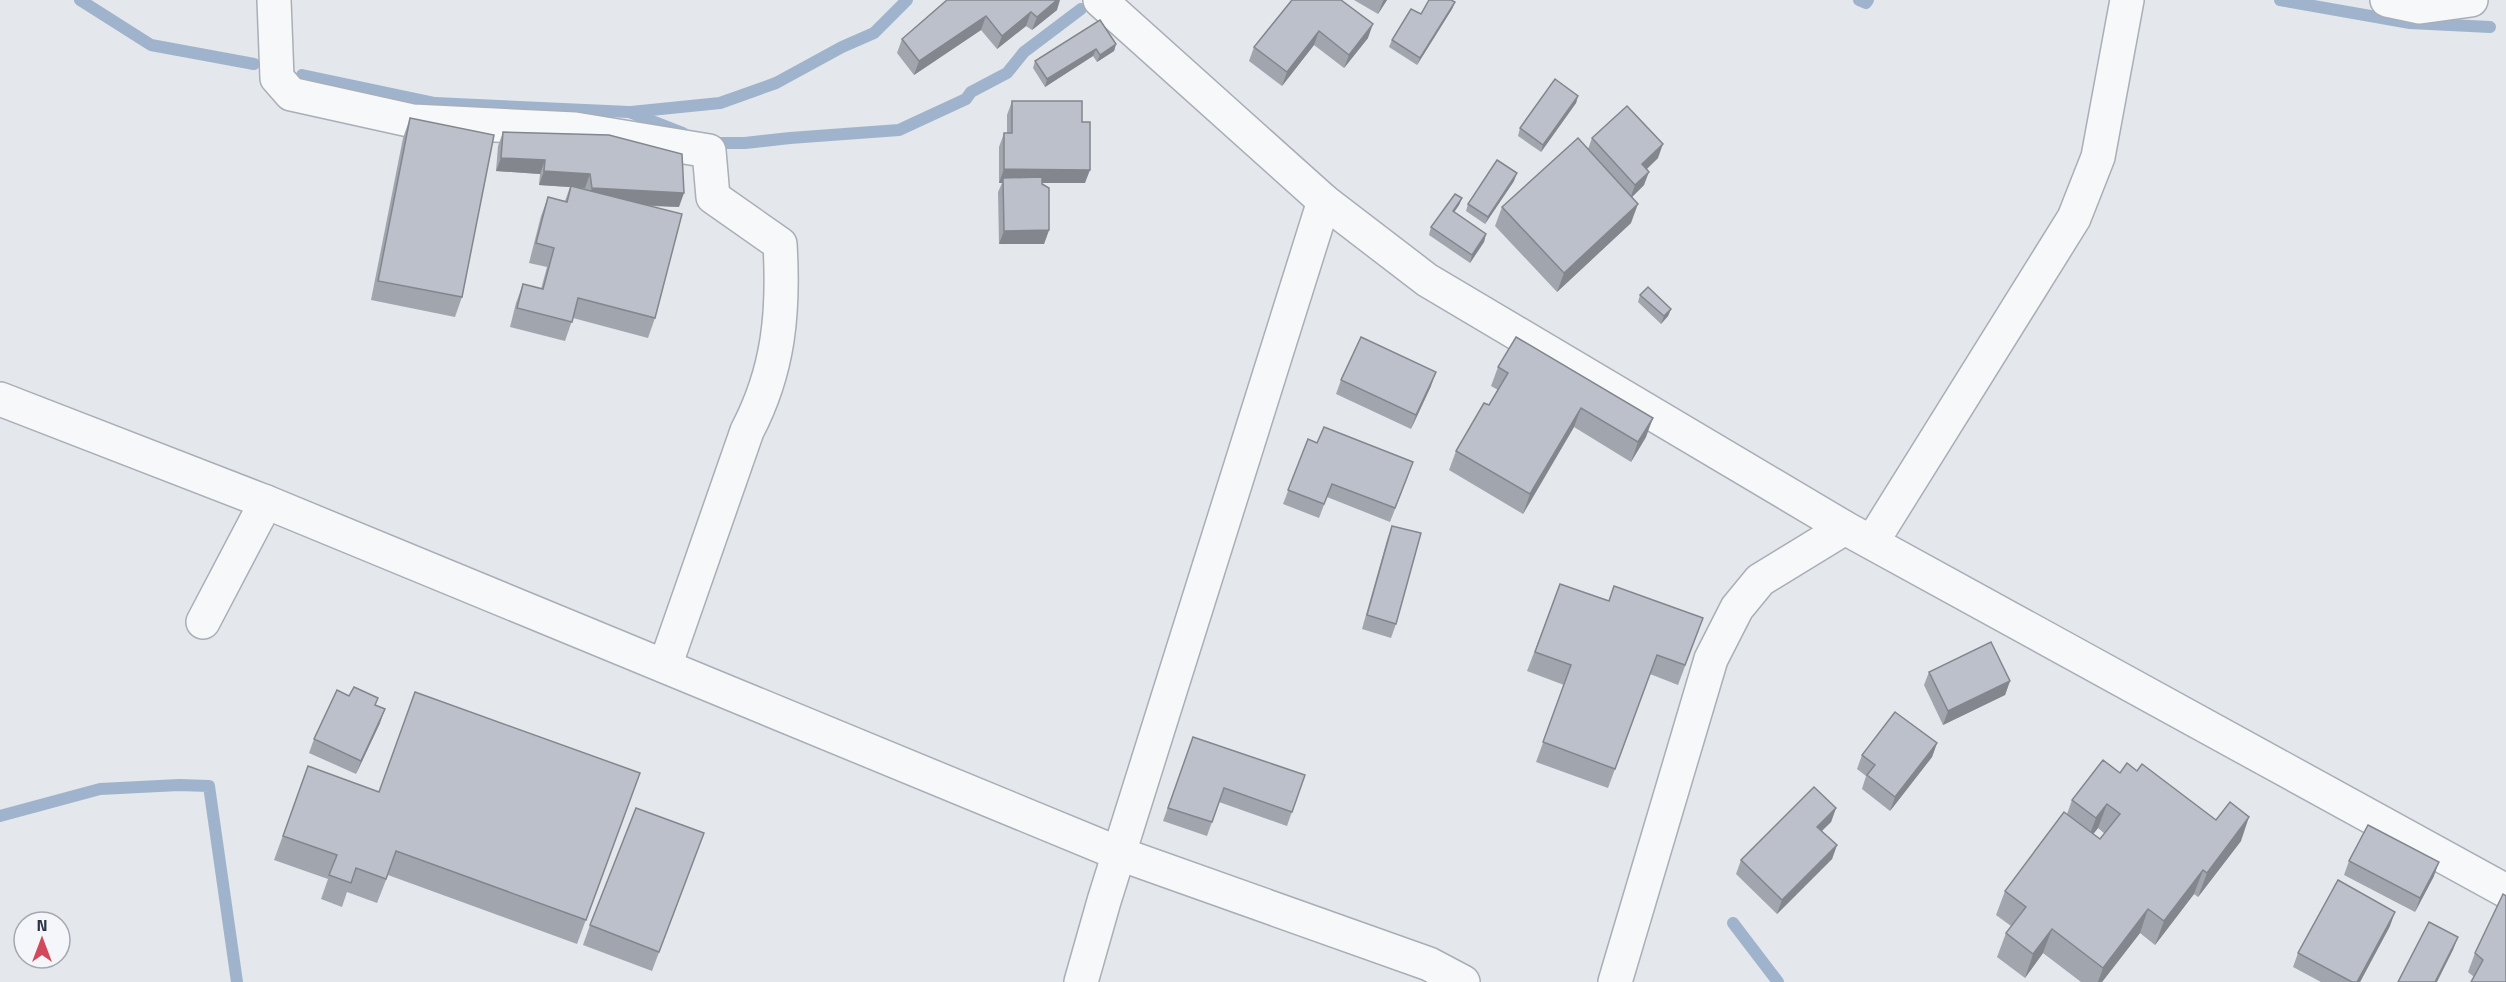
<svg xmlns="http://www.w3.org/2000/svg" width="2506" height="982" font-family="'Titillium Web',sans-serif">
<rect width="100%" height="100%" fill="#e4e7ec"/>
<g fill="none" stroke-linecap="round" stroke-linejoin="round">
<g stroke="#9fb4cc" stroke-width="12">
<polyline points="80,0 151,45 254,64"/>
<polyline points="1859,0 1866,3 1868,0"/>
<polyline points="2280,0 2410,23 2490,27"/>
<polyline points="302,75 435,103 629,112 683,133"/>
<polyline points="631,112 720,103 776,83 842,47 874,33 907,0"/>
<polyline points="708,143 745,143 790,138 899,130 966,99 971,92 1007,73 1024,52 1081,9"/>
<polyline points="0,816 100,789 179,785 209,786 237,982"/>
<polyline points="1733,923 1778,982"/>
</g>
<g stroke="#a9aeb7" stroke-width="36">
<g id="minor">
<path d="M274 0 277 78 291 94 413 121 575 129 709 151 713 197 780 244C784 312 779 370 747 431L665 666"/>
<polyline points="1100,0 1324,201 1427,280 1845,528 2506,891"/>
<polyline points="2387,0 2420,7 2471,0"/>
<polyline points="0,399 266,502 1120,854 1429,964 1463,982"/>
<polyline points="1872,542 2074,218 2098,157 2127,0"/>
<polyline points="203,622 266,502"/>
<polyline points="1081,982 1104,901 1324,201"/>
<polyline points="1615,982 1711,659 1737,608 1760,580 1845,528"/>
</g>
</g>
<use href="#minor" stroke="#f7f8fa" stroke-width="33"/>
</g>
<g fill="#a1a5ae" fill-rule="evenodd">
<polygon points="947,0 1057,10 1032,30 1026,26 997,49 981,30 914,75 897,53 902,39"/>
<polygon points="1292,0 1368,38 1344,68 1314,45 1282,86 1249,61 1254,47"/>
<polygon points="1354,0 1387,0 1378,14"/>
<polygon points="1455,2 1452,9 1417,65 1389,47 1392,40 1421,14"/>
<polygon points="1116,44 1114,51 1097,62 1093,56 1045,87 1033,68 1035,61"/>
<polygon points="1578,96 1576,103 1541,152 1518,136 1520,128"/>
<polygon points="1012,101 1082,122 1085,183 1042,183 1049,230 1044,244 999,244 998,192 1002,183 999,183 999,147 1004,133 1007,133 1007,115"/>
<polygon points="410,118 462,297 455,317 371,300 403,138"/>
<polygon points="503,132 679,207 648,206 655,318 648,338 573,318 565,341 510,327 516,303 523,284 541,289 547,267 529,263 541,216 548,197 565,201 570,187 539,185 540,174 496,171 498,146"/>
<polygon points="1592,138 1658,158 1647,169 1644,185 1632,197 1631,223 1557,292 1495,226 1502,207 1588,149"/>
<polygon points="1514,181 1485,224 1466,211 1468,204"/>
<polygon points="1462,198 1459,205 1454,212 1486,234 1484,242 1470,263 1429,235 1431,227"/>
<polygon points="1640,295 1671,309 1668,316 1661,324 1638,302"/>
<polygon points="1498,367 1646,437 1631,462 1574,427 1523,514 1449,470 1456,451 1489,405 1498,390 1491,386"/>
<polygon points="1341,380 1431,386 1411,429 1336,394"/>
<polygon points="1308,439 1408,476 1390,522 1327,497 1319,518 1283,504"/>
<polygon points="1392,526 1396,624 1391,638 1362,629 1387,540"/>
<polygon points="1560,584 1609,601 1703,618 1678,685 1650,674 1608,788 1536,762 1564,685 1527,671"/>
<polygon points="1929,672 2010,681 2005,695 1943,725 1924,685"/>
<polygon points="349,696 375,705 380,723 356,774 309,753 314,739"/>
<polygon points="1193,737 1305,775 1287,826 1219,802 1207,836 1163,821"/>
<polygon points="1937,743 1932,757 1890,811 1862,789 1866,776 1857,769 1862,755"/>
<polygon points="308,766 379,792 640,773 577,944 388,875 377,903 347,892 342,907 321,899 328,879 274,860"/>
<path d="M2137 771 2241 841 2198 897 2194 894 2155 945 2140 933 2102 982H2081L2043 953 2025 978 1997 957 2006 933 2011 926 1996 915 2005 891 2067 814 2072 800 2120 773ZM2098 828 2105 834 2100 839 2093 834Z"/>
<polygon points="1836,808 1831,822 1822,831 1837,845 1832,859 1777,914 1736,874 1741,860"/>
<polygon points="704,833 652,971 583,945 590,925"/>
<polygon points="2349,861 2434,876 2415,912 2344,875"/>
<polygon points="2390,926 2360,982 2321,982 2293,967 2298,953"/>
<polygon points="2475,953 2506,982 2474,977 2468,972"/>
</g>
<g fill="#83868d">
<polygon points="1057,0 1060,0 1057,10 1032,30 1037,17"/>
<polygon points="1384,0 1387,0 1378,14 1383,1"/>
<polygon points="1455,2 1452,9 1417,65 1420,58"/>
<polygon points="1031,12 1026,26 997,49 1002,36"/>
<polygon points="986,16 981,30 914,75 919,61"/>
<polygon points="1373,24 1368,38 1344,68 1349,55"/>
<polygon points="1319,31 1314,45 1282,86 1287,72"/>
<polygon points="1116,44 1114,51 1097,62 1100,55"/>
<polygon points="1096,49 1093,56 1045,87 1047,79"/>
<polygon points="1578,96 1576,103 1541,152 1543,145"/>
<polygon points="1663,144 1658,158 1637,178 1642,164"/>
<polygon points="501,158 545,160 540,174 496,171"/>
<polygon points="1004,169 1090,170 1085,183 1003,183 1003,178 1002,183 999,183"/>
<polygon points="544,171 590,174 585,188 539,185"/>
<polygon points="1649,172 1644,185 1630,199 1635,185"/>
<polygon points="1517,173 1514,181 1485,224 1488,217"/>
<polygon points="592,188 684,193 679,207 587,202"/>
<polygon points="1462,198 1459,205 1450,218 1453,211"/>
<polygon points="1638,204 1631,223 1557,292 1564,273"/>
<polygon points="1049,230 1044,244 999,244 1004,231"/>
<polygon points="1486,234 1484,242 1470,263 1472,255"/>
<polygon points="1671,309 1668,316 1661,324 1664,316"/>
<polygon points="1436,372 1431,386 1411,429 1416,415"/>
<polygon points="1581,408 1574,427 1523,514 1530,494"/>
<polygon points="1653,418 1646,437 1631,462 1638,442"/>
<polygon points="2010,681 2005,695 1943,725 1948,711"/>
<polygon points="385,709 380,723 356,774 361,761"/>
<polygon points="1937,743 1932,757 1890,811 1895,797"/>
<polygon points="2107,804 2098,828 2087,842 2096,818"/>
<polygon points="1836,808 1831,822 1812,840 1817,827"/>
<polygon points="2249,817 2241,841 2198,897 2207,873"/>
<polygon points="1837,845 1832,859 1777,914 1782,900"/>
<polygon points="2439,862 2434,876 2415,912 2420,898"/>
<polygon points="2203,870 2194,894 2155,945 2164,921"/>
<polygon points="2148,909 2140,933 2102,982 2098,982 2103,968"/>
<polygon points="2395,912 2390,926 2360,982 2357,982"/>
<polygon points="2052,929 2043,953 2025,978 2033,954"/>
<polygon points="2458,937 2453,950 2437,982 2435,982"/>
</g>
<g fill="#bbc0ca" stroke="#83868d" stroke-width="1.5">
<polygon points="947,0 1057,0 1037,17 1031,12 1002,36 986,16 919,61 902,39"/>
<polygon points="1292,0 1341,0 1373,24 1349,55 1319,31 1287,72 1254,47"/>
<polygon points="1429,0 1451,0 1455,2 1420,58 1392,40 1411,9 1421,14"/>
<polygon points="1100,20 1116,44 1100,55 1096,49 1047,79 1035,61"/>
<polygon points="1555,79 1578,96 1543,145 1520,128"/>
<polygon points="1012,101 1082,101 1082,122 1090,122 1090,170 1004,169 1004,133 1012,133"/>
<polygon points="1627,106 1663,144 1642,164 1649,172 1635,185 1592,138"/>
<polygon points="410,118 494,135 462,297 378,281"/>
<polygon points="503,132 609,135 682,154 684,193 592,188 590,174 544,171 545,160 501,158"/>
<polygon points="1578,138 1638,204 1564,273 1502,207"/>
<polygon points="1497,160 1517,173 1488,217 1468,204"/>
<polygon points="1042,177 1042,184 1049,188 1049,230 1004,231 1003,178"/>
<polygon points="571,186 682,214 655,318 578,298 572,322 517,308 523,284 543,289 554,248 536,243 548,197 567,202"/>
<polygon points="1455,194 1462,198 1453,211 1486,234 1472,255 1431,227"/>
<polygon points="1648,287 1671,309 1664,316 1640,295"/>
<polygon points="1361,337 1436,372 1416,415 1341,380"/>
<polygon points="1516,337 1653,418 1638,442 1581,408 1530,494 1456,451 1484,403 1489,405 1508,373 1498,367"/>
<polygon points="1324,427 1413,462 1395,508 1332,484 1324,504 1288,490 1308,439 1317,443"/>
<polygon points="1392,526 1421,533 1396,624 1367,615"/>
<polygon points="1560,584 1609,601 1614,586 1703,618 1685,665 1657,655 1615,769 1543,742 1571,665 1535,652"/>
<polygon points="1991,642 2010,681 1948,711 1929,672"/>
<polygon points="354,687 378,698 375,705 385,709 361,761 314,739 337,690 349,696"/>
<polygon points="415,692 640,773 586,920 396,851 386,879 356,868 351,883 329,875 337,855 283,836 308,766 379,792"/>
<polygon points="1895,712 1937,743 1895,797 1867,775 1875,765 1862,755"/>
<polygon points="1193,737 1305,775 1292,812 1224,788 1212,822 1168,808"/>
<polygon points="2103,760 2120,773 2127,763 2137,771 2142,764 2216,820 2230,802 2249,817 2207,873 2203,870 2164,921 2148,909 2103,968 2052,929 2033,954 2006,933 2026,907 2005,891 2064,812 2100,839 2120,814 2107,804 2096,818 2072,800"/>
<polygon points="1814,787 1836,808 1817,827 1837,845 1782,900 1741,860"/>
<polygon points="636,808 704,833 659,952 590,925"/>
<polygon points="2368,825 2439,862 2420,898 2349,861"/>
<polygon points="2338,880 2395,912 2357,982 2352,982 2298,953"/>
<polygon points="2503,894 2506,896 2506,982 2471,982 2483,960 2475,953"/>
<polygon points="2429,922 2458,937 2435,982 2398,982"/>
</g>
<g transform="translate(42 940)"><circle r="28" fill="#f4f6f9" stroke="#a4a8b1" stroke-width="1.5"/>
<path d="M0-4.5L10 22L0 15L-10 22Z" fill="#d1495b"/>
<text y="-9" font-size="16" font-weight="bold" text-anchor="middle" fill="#2b3445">N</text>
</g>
</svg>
